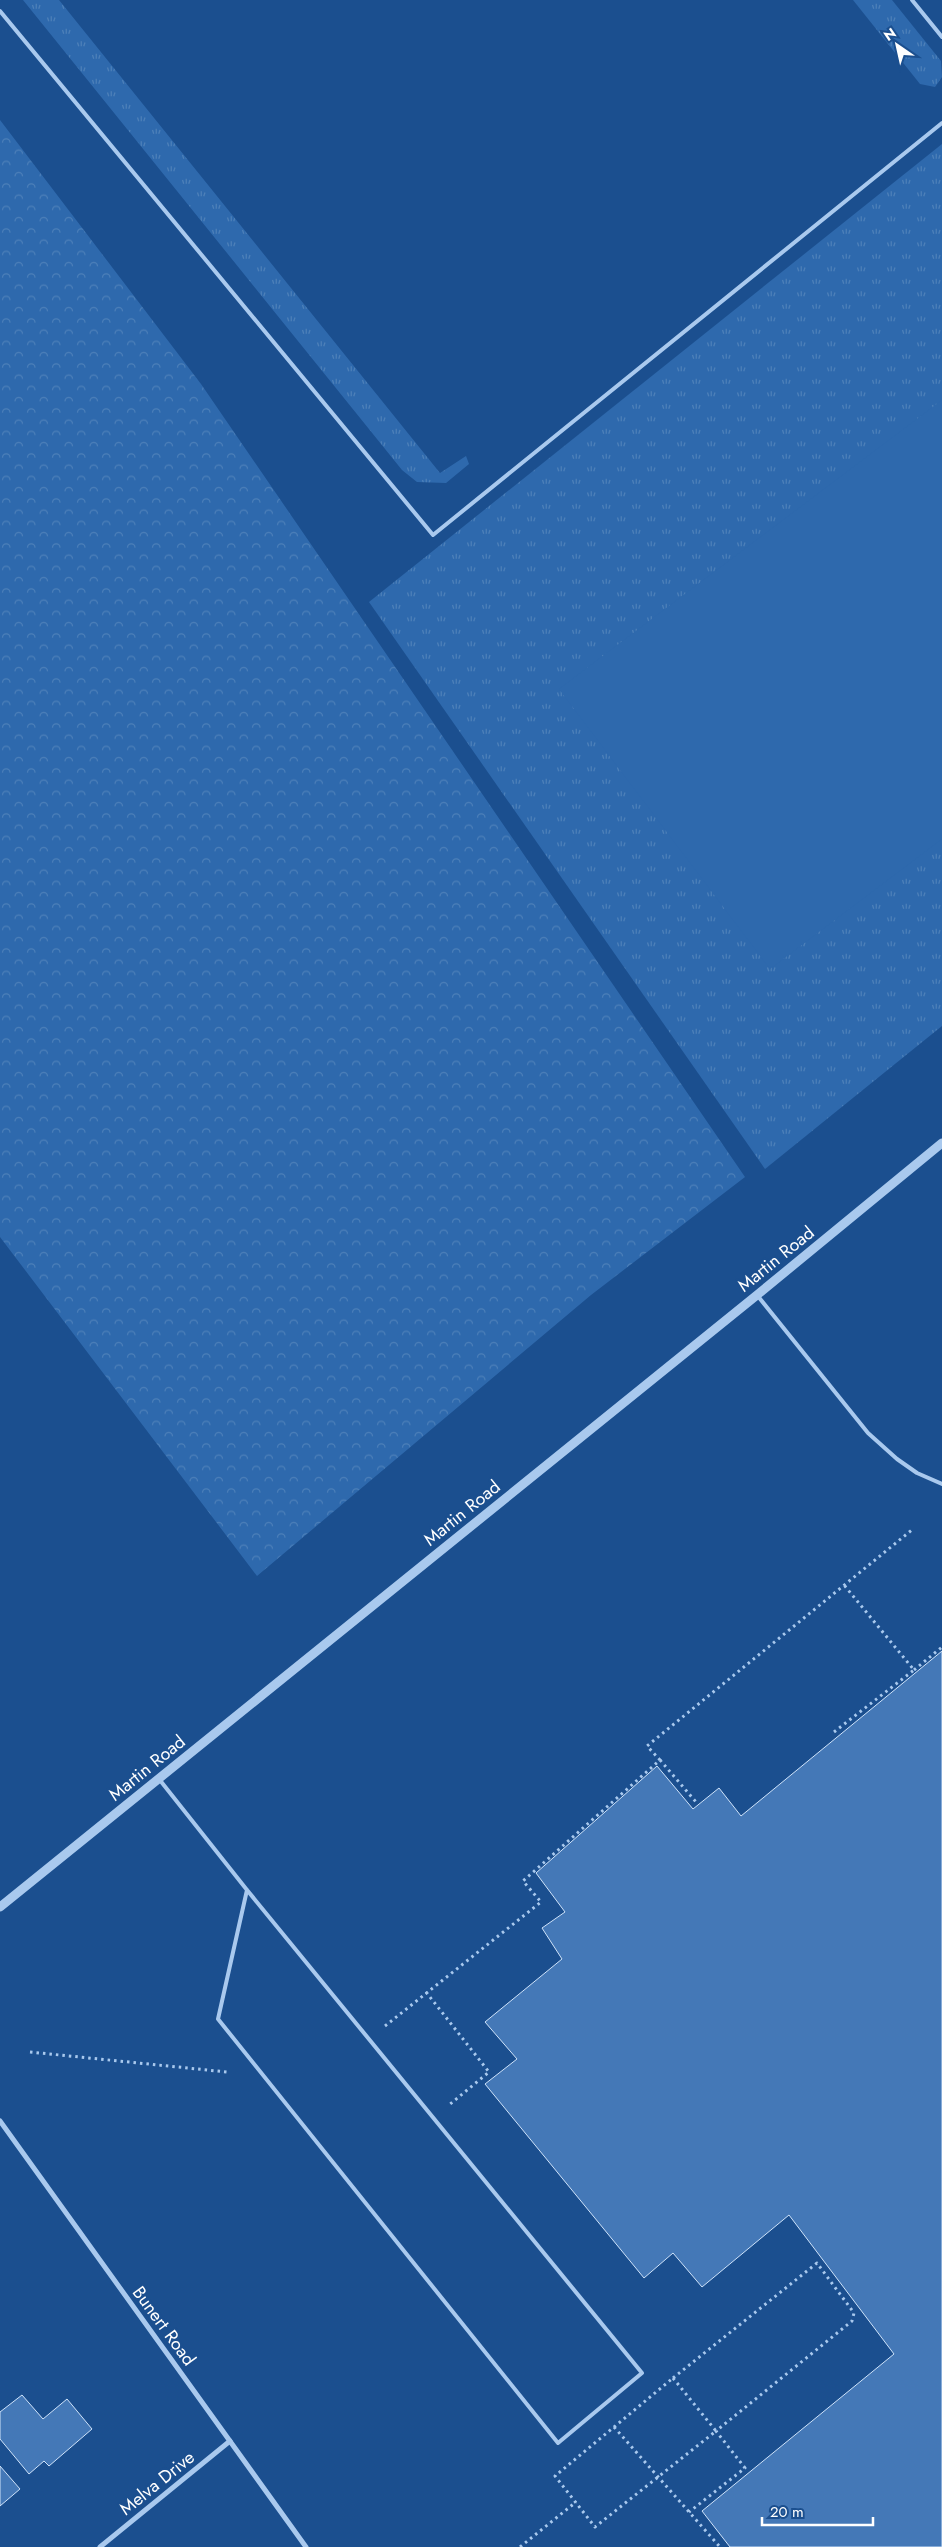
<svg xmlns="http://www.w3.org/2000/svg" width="942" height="2547" font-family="Jost,sans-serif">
<defs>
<pattern id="grass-tufts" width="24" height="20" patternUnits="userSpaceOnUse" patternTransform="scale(1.25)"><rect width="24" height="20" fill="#2e69ad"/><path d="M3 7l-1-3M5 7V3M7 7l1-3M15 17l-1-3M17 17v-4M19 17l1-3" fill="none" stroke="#4d80b9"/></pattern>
<pattern id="forest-crowns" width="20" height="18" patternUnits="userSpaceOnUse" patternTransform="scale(1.25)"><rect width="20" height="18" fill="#2e69ad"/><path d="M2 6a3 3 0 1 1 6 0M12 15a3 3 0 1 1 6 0" fill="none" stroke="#4d80b9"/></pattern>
</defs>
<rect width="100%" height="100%" fill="#1b4f8f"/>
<g fill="url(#grass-tufts)">
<polygon points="23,0 59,0 440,473 466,456 469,464 446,483 417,482 402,470"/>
<polygon points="853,0 892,0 941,61 942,77 935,87 920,84"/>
<polygon points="942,144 942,1026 765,1169 369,602"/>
</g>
<polygon fill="url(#forest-crowns)" points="0,120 201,384 745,1177 591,1295 257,1576 0,1237"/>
<polygon fill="#2e69ad" points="942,400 942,839 770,969 559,689"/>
<g fill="#4478b7" stroke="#cfe3fa">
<polygon points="942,1651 942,2547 730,2547 702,2511 894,2354 789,2215 702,2287 673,2253 644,2278 485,2084 517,2059 485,2022 562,1959 542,1928 565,1912 536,1873 657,1766 693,1809 719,1788 741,1816"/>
<polygon points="22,2395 43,2419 67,2399 92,2429 49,2466 44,2461 29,2474 0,2439 0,2412"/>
<polygon points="0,2466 20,2489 0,2506"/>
</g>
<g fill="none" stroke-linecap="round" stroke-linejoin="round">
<g stroke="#a9c9ee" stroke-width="3" stroke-dasharray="2.5 4" stroke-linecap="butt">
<polyline points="914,1670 942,1647"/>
<polyline points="834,1732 914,1670 844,1585"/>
<polyline points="660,1760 696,1802"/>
<polyline points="426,1992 489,2072 449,2105"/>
<polyline points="385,2026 541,1902 523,1881 660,1760 647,1746 913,1529"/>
<polyline points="30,2052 227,2072"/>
<polyline points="673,2378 817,2263 854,2313 852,2321 716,2431 745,2468 689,2512"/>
<polygon points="673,2378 716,2431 595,2527 555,2476"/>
<polyline points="614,2427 720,2547"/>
<polyline points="520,2547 576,2502"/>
</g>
<g stroke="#a9c9ee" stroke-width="4">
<polyline points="912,0 942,37"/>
<polyline points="0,11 433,535 942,123"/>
<polyline points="757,1295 868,1433 897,1459 917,1473 942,1484"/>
<polyline points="159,1779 247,1890 642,2373 558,2443 218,2019 247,1890"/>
</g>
<g stroke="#a9c9ee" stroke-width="5">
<polyline points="0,2121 306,2547"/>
<polyline points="100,2547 230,2441"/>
</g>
<polyline stroke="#a9c9ee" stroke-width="9" points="0,1907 757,1295 942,1143"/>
</g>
<g text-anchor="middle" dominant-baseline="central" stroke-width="4.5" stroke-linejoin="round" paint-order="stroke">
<g font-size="18" fill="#fff" stroke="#1b4f8f">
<text transform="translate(776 1259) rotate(-39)">Martin Road</text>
<text transform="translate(462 1513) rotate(-39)">Martin Road</text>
<text transform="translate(147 1768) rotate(-39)">Martin Road</text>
<text transform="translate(164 2326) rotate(54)">Bunert Road</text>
<text transform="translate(157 2483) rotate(-39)">Melva Drive</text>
</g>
</g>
<g transform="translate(897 45) rotate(326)" stroke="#1b4f8f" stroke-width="4" paint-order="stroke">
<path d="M0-4L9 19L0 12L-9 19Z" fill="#ffffff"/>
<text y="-8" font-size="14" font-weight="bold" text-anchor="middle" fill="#ffffff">N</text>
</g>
<path d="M762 2517v8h111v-8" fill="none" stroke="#ffffff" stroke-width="2.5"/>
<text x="770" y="2517" font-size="15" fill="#ffffff" stroke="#1b4f8f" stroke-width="4" paint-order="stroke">20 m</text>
</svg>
